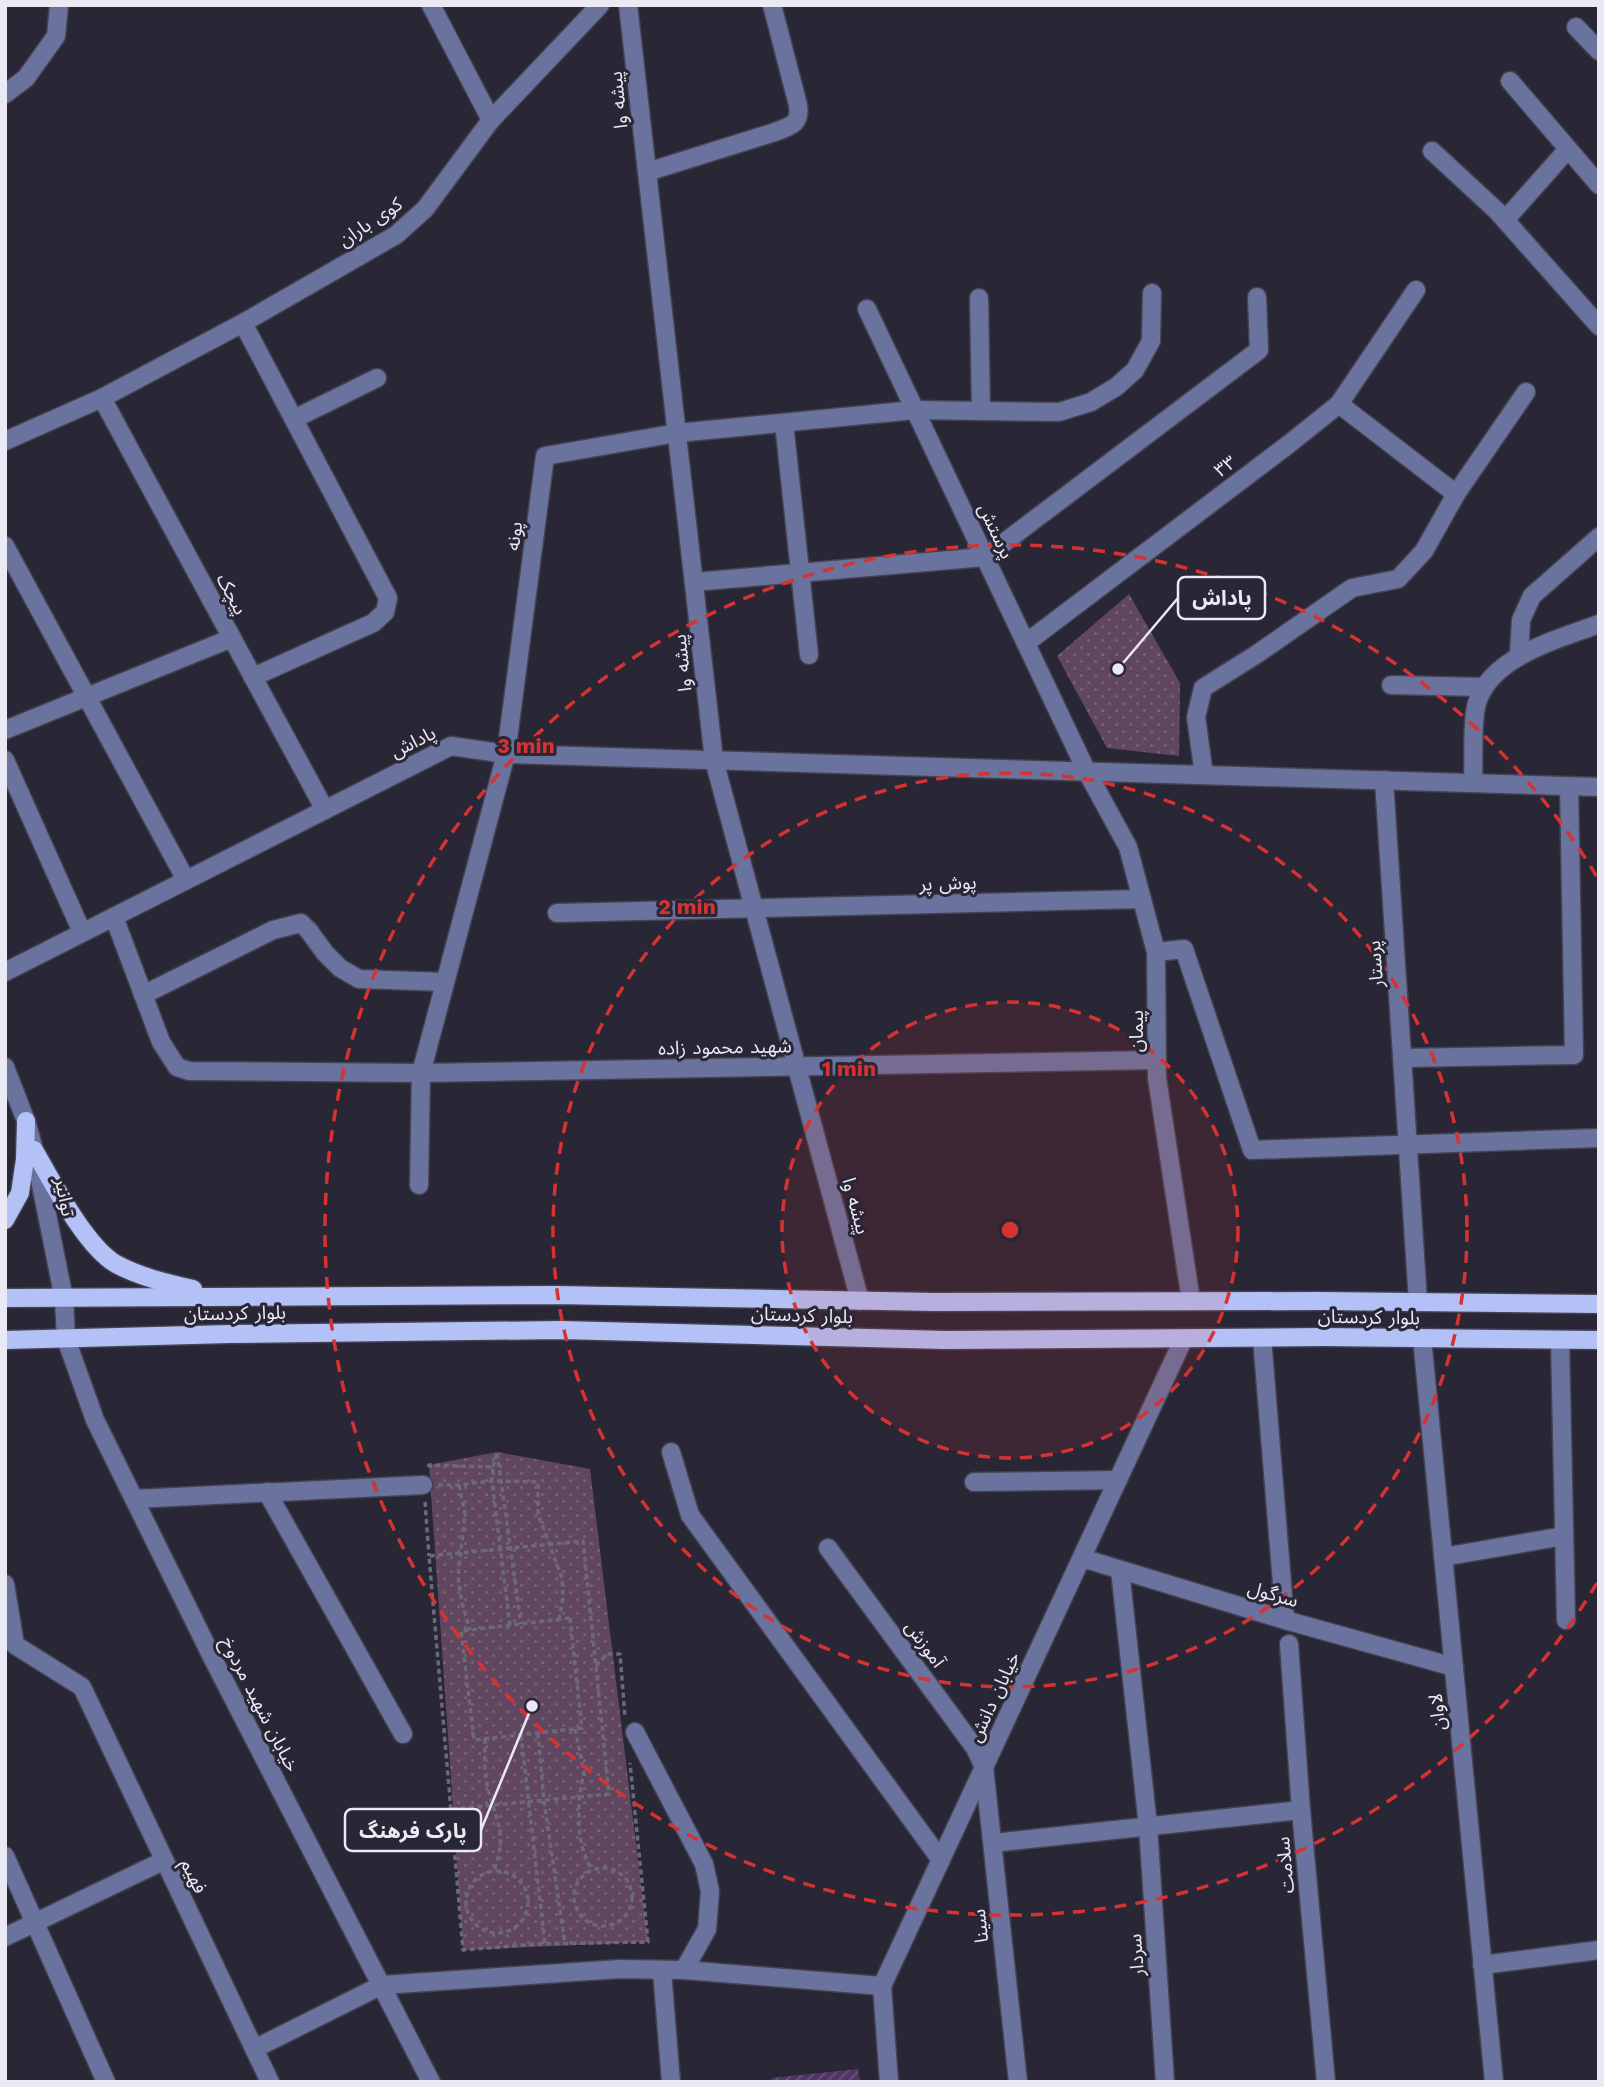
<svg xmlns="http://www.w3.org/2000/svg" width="1604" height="2087" font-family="'Work Sans','Noto Sans Arabic',sans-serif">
<defs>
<pattern id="green-dots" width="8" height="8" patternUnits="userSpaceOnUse" patternTransform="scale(1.75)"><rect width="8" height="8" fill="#61465f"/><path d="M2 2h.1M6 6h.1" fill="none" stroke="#786177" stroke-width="1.8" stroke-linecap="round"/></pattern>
<pattern id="building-hatch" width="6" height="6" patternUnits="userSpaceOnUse" patternTransform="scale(1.75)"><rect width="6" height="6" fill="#513466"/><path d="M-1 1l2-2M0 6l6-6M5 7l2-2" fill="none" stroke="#6a517c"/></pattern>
</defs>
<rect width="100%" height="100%" fill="#292635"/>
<g fill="url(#green-dots)">
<polygon points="1129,594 1180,683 1179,756 1107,748 1057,656"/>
<polygon points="497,1452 590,1469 648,1942 463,1950 429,1465"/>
</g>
<polygon fill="url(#building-hatch)" points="858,2069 860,2082 771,2082 771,2078"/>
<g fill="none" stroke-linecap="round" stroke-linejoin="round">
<g stroke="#444150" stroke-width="21">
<g id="minor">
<polyline points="431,5 491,120"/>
<polyline points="628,5 714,760 860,1301"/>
<polyline points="1576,27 1599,51"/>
<polyline points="1510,81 1599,185"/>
<polyline points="5,94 26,78 56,36 59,5"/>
<polyline points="1432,151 1497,211 1599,326"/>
<path d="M647 172 775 132C791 126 801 124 798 105L772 5"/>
<polyline points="1505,220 1568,149"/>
<polyline points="979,298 981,411"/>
<polyline points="867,309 1087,772 1128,847 1156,952 1157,1078 1191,1301"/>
<polyline points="243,323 388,598 385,612 373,623 253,677"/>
<polyline points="102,398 325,810"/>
<polyline points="1339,404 1456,494"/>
<polyline points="294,419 377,378"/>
<polyline points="784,423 809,655"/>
<polyline points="5,441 102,398 243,323 396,235 425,209 491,120 600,5"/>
<polyline points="5,546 186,880"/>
<polyline points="694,582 985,557 1259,350 1257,297"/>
<polyline points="1026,643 1289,444 1339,404 1416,290"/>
<polyline points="1519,655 1521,620 1532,596 1599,537"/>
<polyline points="1391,685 1483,687"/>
<polyline points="5,730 232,638"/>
<polyline points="5,760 82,932"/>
<polyline points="1204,775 1196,717 1203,688 1257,654 1352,588 1398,579 1424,551 1456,494 1526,392"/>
<polyline points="1384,780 1418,1302"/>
<path d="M1473 783C1474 760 1472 736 1475 713 1481 659 1556 640 1599 624"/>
<polyline points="557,913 1142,899"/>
<polyline points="114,917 161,1042 177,1067 189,1071 421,1073 1157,1060"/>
<polyline points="1156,952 1184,949 1252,1150 1599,1138"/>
<polyline points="5,972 451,746 506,754 1599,787"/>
<polyline points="143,995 273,930 301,923 309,931 325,953 340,968 359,979 445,982"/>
<polyline points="1402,1058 1574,1055 1569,786"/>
<polyline points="5,1067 26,1121 34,1150 64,1299 66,1339 95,1420 213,1659 431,2082"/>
<polyline points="419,1185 421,1073 506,754 545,456 677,433 915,410 1059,412 1091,402 1116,387 1135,370 1151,341 1152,293"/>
<polyline points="1262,1338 1285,1620"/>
<polyline points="1422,1338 1494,2082"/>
<polyline points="1560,1340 1566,1620"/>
<polyline points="671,1452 690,1515 941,1860"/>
<polyline points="974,1482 1118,1480"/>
<polyline points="267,1492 403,1734"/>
<polyline points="134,1499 423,1485"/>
<polyline points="828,1548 975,1748 984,1767 1018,2082"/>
<polyline points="1443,1557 1564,1536"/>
<polyline points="1082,1558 1285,1620 1454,1667"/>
<polyline points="1120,1570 1148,1826 1165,2082"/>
<polyline points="5,1584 15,1645 82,1687 270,2082"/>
<polyline points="1289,1644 1301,1810 1326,2082"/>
<polyline points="635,1732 704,1864 710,1891 707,1929 684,1970"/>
<polyline points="993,1843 1301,1810"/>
<polyline points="5,1856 106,2082"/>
<polyline points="5,1937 163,1861"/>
<polyline points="1482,1965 1599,1950"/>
<polyline points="662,1971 671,2082"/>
<polyline points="254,2049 382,1985 620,1969 684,1970 882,1986"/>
<polyline points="889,2082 882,1986 1184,1338"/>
</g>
</g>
<g stroke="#444150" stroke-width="21">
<g id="major">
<path d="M34 1150C52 1181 85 1246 116 1264 140 1277 167 1283 193 1289"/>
<polyline points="5,1220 20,1193 25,1159 26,1121"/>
<polyline points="5,1298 555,1295 934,1302 1319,1301 1599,1304"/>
<polyline points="5,1340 230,1334 561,1330 945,1340 1323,1337 1599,1340"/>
</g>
</g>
<g stroke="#6d6a78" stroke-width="3.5" stroke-dasharray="5 3.5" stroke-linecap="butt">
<polyline points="428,1467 429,1465 493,1467 492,1481 510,1625"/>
<polyline points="493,1467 497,1452 521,1624"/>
<polyline points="438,1485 459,1485 492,1481 538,1482 538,1514 562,1578 563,1597 559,1619"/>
<polyline points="459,1485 465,1513 458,1577 462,1603 470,1630"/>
<polyline points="425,1502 429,1556"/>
<polygon points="570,1618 582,1728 474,1740 461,1631"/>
<polyline points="596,1666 607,1654 620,1654 625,1717"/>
<polyline points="575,1729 584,1771 579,1798 579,1828 582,1847 591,1870"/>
<polyline points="538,1733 544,1801 565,1944"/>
<polyline points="521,1735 545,1944"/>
<path d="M485 1739C485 1752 484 1766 486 1778 492 1816 510 1830 494 1870"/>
<polyline points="452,1809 609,1794 583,1541 429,1556 463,1950 537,1944 648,1942 630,1763"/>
<circle cx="603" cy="1897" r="29"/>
<circle cx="497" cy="1902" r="31"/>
</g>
<use href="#minor" stroke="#69739e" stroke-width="18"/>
<use href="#major" stroke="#b3c1f6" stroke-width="18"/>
</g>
<circle cx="1010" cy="1230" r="228" fill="#d73232" fill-opacity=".12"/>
<g fill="none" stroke="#d73232" stroke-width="3.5" stroke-dasharray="12 9">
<circle cx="1010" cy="1230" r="228"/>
<circle cx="1010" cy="1230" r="457"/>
<path d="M1597 1583A685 685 0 1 1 1597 877"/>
</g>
<g text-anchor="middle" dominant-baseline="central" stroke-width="6" stroke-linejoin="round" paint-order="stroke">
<g font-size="19" fill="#ebe9f4" stroke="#292635">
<text transform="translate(618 100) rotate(-96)">پیشه وا</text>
<text transform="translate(370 222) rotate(-34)">کوی باران</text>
<text transform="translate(1225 466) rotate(-37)">۳۳</text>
<text transform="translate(996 531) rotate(65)">پرستش</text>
<text transform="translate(514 536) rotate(-83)">پونه</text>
<text transform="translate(232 594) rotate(62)">پیچک</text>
<text transform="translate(682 663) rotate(-96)">پیشه وا</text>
<text transform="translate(413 742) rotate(-26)">پاداش</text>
<text transform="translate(948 883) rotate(-2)">پوش پر</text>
<text transform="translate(1375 964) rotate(-94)">پرستار</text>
<text transform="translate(1136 1031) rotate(-90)">پیمان</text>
<text transform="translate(725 1047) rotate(-1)">شهید محمود زاده</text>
<text transform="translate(65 1197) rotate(79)">توانیر</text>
<text transform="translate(856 1206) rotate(75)">پیشه وا</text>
<text transform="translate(235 1313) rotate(-1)">بلوار کردستان</text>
<text transform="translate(802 1315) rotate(2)">بلوار کردستان</text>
<text transform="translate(1369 1317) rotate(1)">بلوار کردستان</text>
<text transform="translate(1273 1594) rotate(16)">سرگول</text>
<text transform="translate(925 1644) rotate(54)">آموزش</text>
<text transform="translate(994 1697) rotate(-65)">خیابان دانش</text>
<text transform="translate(260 1704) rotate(63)">خیابان شهید مردوخ</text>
<text transform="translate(1437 1712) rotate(-96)">لاوان</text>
<text transform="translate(1285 1865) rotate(-95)">سلامت</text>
<text transform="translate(194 1876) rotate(64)">فهیم</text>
<text transform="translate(980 1926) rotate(-96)">سینا</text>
<text transform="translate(1136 1955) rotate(-94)">سردار</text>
</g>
</g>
<circle cx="1010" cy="1230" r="10" fill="#d73232" stroke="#292635" stroke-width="3.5"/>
<g font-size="21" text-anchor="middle" font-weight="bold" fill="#d73232" stroke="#292635" stroke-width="6" stroke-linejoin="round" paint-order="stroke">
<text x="526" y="753">3 min</text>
<text x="687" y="914">2 min</text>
<text x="849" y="1076">1 min</text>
</g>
<path fill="none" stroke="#ebe9f4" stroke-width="2.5" d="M1118 669L1178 598M532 1706L481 1830"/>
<g fill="#ebe9f4" stroke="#292635" stroke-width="2.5">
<circle cx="1118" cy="669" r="7"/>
<circle cx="532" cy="1706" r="7"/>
</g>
<g fill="#292635" stroke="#ebe9f4" stroke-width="2.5">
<rect x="1178" y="577" width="87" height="42" rx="7"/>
<rect x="345" y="1809" width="136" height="42" rx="7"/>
</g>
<g font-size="21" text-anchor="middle" font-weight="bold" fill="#ebe9f4">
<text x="1222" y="605">پاداش</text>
<text x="413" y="1838">پارک فرهنگ</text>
</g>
<rect width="1604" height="2087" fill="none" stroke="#ebe9f4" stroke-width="14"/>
</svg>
